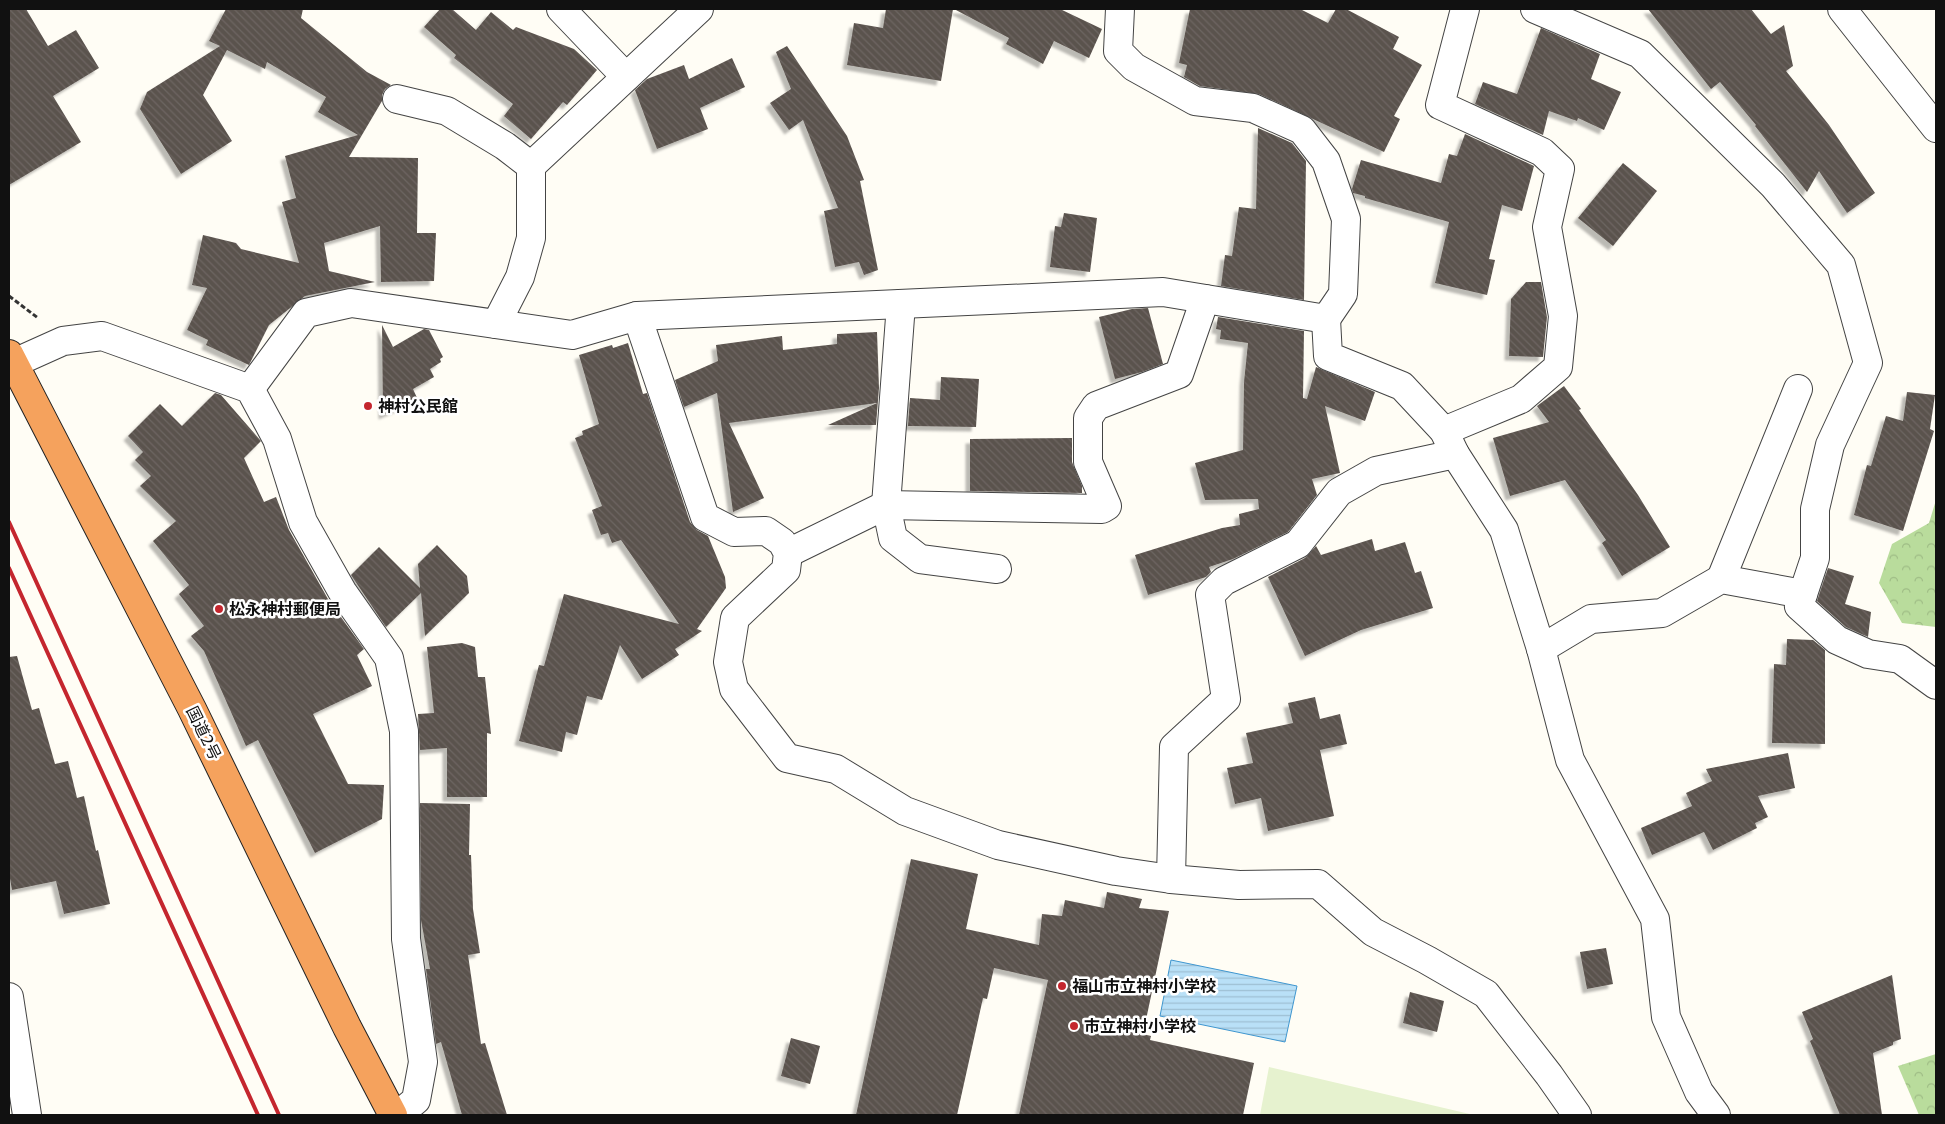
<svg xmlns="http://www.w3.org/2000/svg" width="1945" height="1124" font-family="Merriweather,'Noto Sans JP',serif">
<defs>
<pattern id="forest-crowns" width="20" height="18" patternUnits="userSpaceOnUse" patternTransform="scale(1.25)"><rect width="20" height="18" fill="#b9dc9c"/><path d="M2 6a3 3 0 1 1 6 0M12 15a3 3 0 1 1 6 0" fill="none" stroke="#9ebc85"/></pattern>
<pattern id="water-rules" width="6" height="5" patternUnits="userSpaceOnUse" patternTransform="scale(1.25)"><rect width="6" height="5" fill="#b9e0f7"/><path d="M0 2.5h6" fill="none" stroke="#9ebfd3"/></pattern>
<pattern id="building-back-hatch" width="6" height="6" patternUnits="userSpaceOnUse" patternTransform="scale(1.25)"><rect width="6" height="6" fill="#5a524d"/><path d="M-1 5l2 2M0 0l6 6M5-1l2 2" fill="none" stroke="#6d6662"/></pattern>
<filter id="shadow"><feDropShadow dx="-4.5" dy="4.5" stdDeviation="1" flood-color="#0004"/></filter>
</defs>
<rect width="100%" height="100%" fill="#fffdf5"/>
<g fill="url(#forest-crowns)">
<polygon points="1936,500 1936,627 1902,623 1879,583 1892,544 1929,523"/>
<polygon points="1936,1054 1936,1115 1919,1115 1898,1066"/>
</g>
<polygon fill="#e6f2cf" points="1269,1067 1474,1115 1260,1115"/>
<polygon fill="url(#water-rules)" stroke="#3f96cf" points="1171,960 1297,986 1285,1042 1160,1016"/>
<g fill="url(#building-back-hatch)" filter="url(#shadow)">
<polygon points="9,9 26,9 48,46 76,30 99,68 53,96 81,142 9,185"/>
<polygon points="226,9 303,9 301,18 367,72 391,85 385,89 382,95 382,101 349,157 418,158 417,233 436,233 434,281 381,282 380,226 324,243 329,271 375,282 305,296 269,325 249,365 206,345 208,340 187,330 207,288 192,285 203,235 236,243 241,249 299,263 282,202 296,198 285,156 358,135 318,112 326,97 267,62 265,69 227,50 203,95 232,141 181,174 140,109 147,92 220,46 209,41"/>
<polygon points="440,9 452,9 476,30 491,12 513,30 516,27 574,49 597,70 567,105 563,102 531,139 504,116 513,104 454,58 456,55 424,27"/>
<polygon points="886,9 953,9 941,81 847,65 854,23 883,28"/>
<polygon points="954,9 1060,9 1102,29 1089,58 1054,41 1043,64 1006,44 1009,38"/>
<polygon points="1190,9 1300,9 1328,23 1336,9 1346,9 1399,37 1393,49 1422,65 1394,116 1400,119 1384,152 1259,94 1200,86 1184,77 1187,65 1179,63"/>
<polygon points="1648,9 1751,9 1771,34 1784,25 1793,66 1786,71 1829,125 1875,193 1847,213 1819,171 1807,192 1755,126 1756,125 1720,82 1711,89"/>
<polygon points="1541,28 1600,54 1591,79 1621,92 1604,130 1578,118 1577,121 1549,111 1543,135 1475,104 1483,82 1517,94"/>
<polygon points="787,46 847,136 864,180 860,181 878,270 864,275 859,262 835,267 824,211 838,208 803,120 789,130 770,103 791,89 776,52"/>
<polygon points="732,58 745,87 700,108 708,129 657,149 635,90 647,79 684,65 689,79"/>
<polygon points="1258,128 1292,143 1306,161 1304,300 1221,286 1225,255 1232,256 1239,207 1256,209"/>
<polygon points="1465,134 1534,166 1522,211 1502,205 1489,259 1495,260 1487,295 1435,283 1449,222 1365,198 1365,196 1353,193 1352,189 1361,160 1441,183 1449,154 1457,156"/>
<polygon points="1623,163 1657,191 1613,246 1578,218"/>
<polygon points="1064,213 1097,218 1090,272 1050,267 1055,226 1061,227"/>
<polygon points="1526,282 1541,282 1547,317 1543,357 1509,356 1511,299"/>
<polygon points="1148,308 1163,364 1142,372 1115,379 1099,317 1132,309"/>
<polygon points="1218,317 1304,331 1303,398 1307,399 1316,367 1375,392 1365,421 1325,406 1340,473 1312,479 1317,495 1288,532 1233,559 1209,567 1211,572 1206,577 1148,595 1135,555 1222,528 1240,525 1239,514 1259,509 1258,499 1205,500 1195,463 1243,450 1244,382 1248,343 1220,339 1221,330 1216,329"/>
<polygon points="382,325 393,347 424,329 429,330 443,357 440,359 441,362 430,369 434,377 413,389 418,400 383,415"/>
<polygon points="877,332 879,388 876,425 828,425 877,403 729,423 764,498 733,512 717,393 684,407 675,380 718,361 716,345 782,336 783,350 837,344 837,334"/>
<polygon points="628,343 643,394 647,393 690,522 697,530 708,536 725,577 726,588 697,629 702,631 675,649 679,655 642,679 620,645 602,700 587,696 577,735 566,732 562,752 519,741 539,665 544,666 564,594 679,624 621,540 612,543 608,533 601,535 592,510 602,506 575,438 583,435 582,431 599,424 579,355 612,345 613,348"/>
<polygon points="941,377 979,379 976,427 908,426 910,398 940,400"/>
<polygon points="1564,386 1581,409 1579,410 1638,495 1670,547 1622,576 1602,543 1606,540 1565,480 1510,496 1493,438 1549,422 1537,406"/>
<polygon points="1907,392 1935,395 1930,429 1934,431 1903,531 1854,515 1867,465 1871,466 1886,416 1903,421"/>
<polygon points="215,393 221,395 261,441 244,458 264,502 276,497 289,530 328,599 364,649 357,655 372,686 313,714 348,784 384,785 382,819 315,853 258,740 246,746 204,651 191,636 204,626 179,594 189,585 153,541 176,521 140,486 151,476 135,460 143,452 128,436 160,404 182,426"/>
<polygon points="1072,438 1072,462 1082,486 1082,493 970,491 970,439"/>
<polygon points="1372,539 1375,551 1405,542 1415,573 1421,571 1433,608 1361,630 1305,656 1268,577 1305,558 1316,546 1321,555"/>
<polygon points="437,545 467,576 469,593 425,636 421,593 386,627 351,575 379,547 420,588 418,564"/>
<polygon points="1828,568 1854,576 1845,604 1871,612 1868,637 1846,627 1817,601"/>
<polygon points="1787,639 1813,640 1825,650 1825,744 1772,743 1774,664 1786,665"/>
<polygon points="462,643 475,647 478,677 485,677 491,734 487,733 487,797 447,797 447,748 420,750 418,714 434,713 427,647"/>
<polygon points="17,656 32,710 39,708 55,764 68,761 77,798 84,796 96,851 98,850 110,904 64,914 56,881 12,890 9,873 9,657"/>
<polygon points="1315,697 1320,719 1340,714 1347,744 1320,750 1334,816 1268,831 1261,798 1235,804 1227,768 1253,763 1246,733 1293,723 1288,703"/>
<polygon points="1788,753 1795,788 1758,796 1768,817 1755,823 1757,828 1713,850 1704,832 1652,855 1641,828 1692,806 1686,793 1712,781 1706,769"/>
<polygon points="420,803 470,804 469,855 471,855 473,909 480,953 468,955 481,1044 485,1043 507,1115 462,1115 441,1042 436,1044 426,969 430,969 421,920"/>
<polygon points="911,859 978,874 966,929 1039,945 1042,914 1062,916 1065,900 1104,908 1107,892 1142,899 1139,908 1169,911 1143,1034 1151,1036 1150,1040 1254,1063 1243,1115 1019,1115 1048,980 994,968 987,999 983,998 957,1115 856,1115"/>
<polygon points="1606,948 1613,984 1587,989 1580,952"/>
<polygon points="1892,975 1901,1039 1893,1042 1893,1045 1873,1053 1882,1115 1840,1115 1810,1041 1813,1039 1802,1012"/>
<polygon points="1410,992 1444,1001 1437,1032 1403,1023"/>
<polygon points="791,1038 820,1046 810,1084 781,1076"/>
</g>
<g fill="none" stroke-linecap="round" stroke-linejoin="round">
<g stroke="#444" stroke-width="30">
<g id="minor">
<polyline points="561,9 626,77"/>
<polyline points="1535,9 1640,54 1773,185 1841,265 1868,363 1830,445 1815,509 1815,558 1799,606 1837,640 1868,654 1900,659 1936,685"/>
<polyline points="1842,9 1936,128"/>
<polyline points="397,99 447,111 505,146 531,166"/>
<polyline points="901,304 886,505 893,538 920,559 997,569"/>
<polyline points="637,316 705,517 734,532 766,531 782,542 788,553 786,570 735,618 728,662 734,689 787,758 836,769 905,811 998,845 1116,871 1171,879 1239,885 1318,884 1373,932 1427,960 1486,994 1549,1075 1577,1115"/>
<polyline points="1326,319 1328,356 1402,386 1444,431 1455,454 1504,530 1541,649 1570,760 1655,919 1666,1017 1699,1092 1716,1115"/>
<polyline points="496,324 520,277 531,238 531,166 699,9"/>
<polyline points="14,363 63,341 102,336 250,389 277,439 303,522 342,591 389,658 404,731 406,939 423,1062 416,1100 398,1115"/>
<polyline points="250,389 306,313 351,303 572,335 637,316 1163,292 1326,319 1343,294 1346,219 1326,161 1302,130 1253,108 1195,101 1134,67 1118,51 1120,9"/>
<polyline points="1444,431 1521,399 1558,367 1563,316 1547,227 1560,169 1542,152 1440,105 1465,9"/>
<polyline points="788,553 886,505 1102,509 1107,506 1088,462 1088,418 1096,406 1179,374 1205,299"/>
<polyline points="1721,579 1798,389"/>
<polyline points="1541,649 1591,619 1662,613 1721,579 1803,594"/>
<polyline points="1171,879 1174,747 1226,699 1210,595 1224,581 1298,544 1339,492 1376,471 1455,454"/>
<polyline points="9,997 27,1115"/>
</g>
</g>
<g stroke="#222" stroke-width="30">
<polyline id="highway" points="9,354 192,709 347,1027 393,1115"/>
</g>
<polyline stroke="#333" stroke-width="3" stroke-dasharray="5 2.5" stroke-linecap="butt" points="9,296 38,318"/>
<use href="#minor" stroke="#fff" stroke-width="28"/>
<use href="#highway" stroke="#f5a25d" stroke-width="28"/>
<g stroke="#c4262e" stroke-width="4">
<polyline points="9,522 279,1115"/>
<polyline points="9,568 258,1115"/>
</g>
</g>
<g fill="#c4262e" stroke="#fff" stroke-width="2">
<circle cx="368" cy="406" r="5"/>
<circle cx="219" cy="609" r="5"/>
<circle cx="1062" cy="986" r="5"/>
<circle cx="1074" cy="1026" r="5"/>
</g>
<g text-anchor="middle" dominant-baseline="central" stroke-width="5" stroke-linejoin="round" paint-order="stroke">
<g font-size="16" font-weight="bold" fill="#111" stroke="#fff" text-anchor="start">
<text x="378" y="406">神村公民館</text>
<text x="229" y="609">松永神村郵便局</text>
<text x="1072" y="986">福山市立神村小学校</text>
<text x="1084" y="1026">市立神村小学校</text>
</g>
<g font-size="16" fill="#111" stroke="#fff">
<text transform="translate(204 733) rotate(64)">国道2号</text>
</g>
</g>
<rect width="1945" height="1124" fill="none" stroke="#111111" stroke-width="20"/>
</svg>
